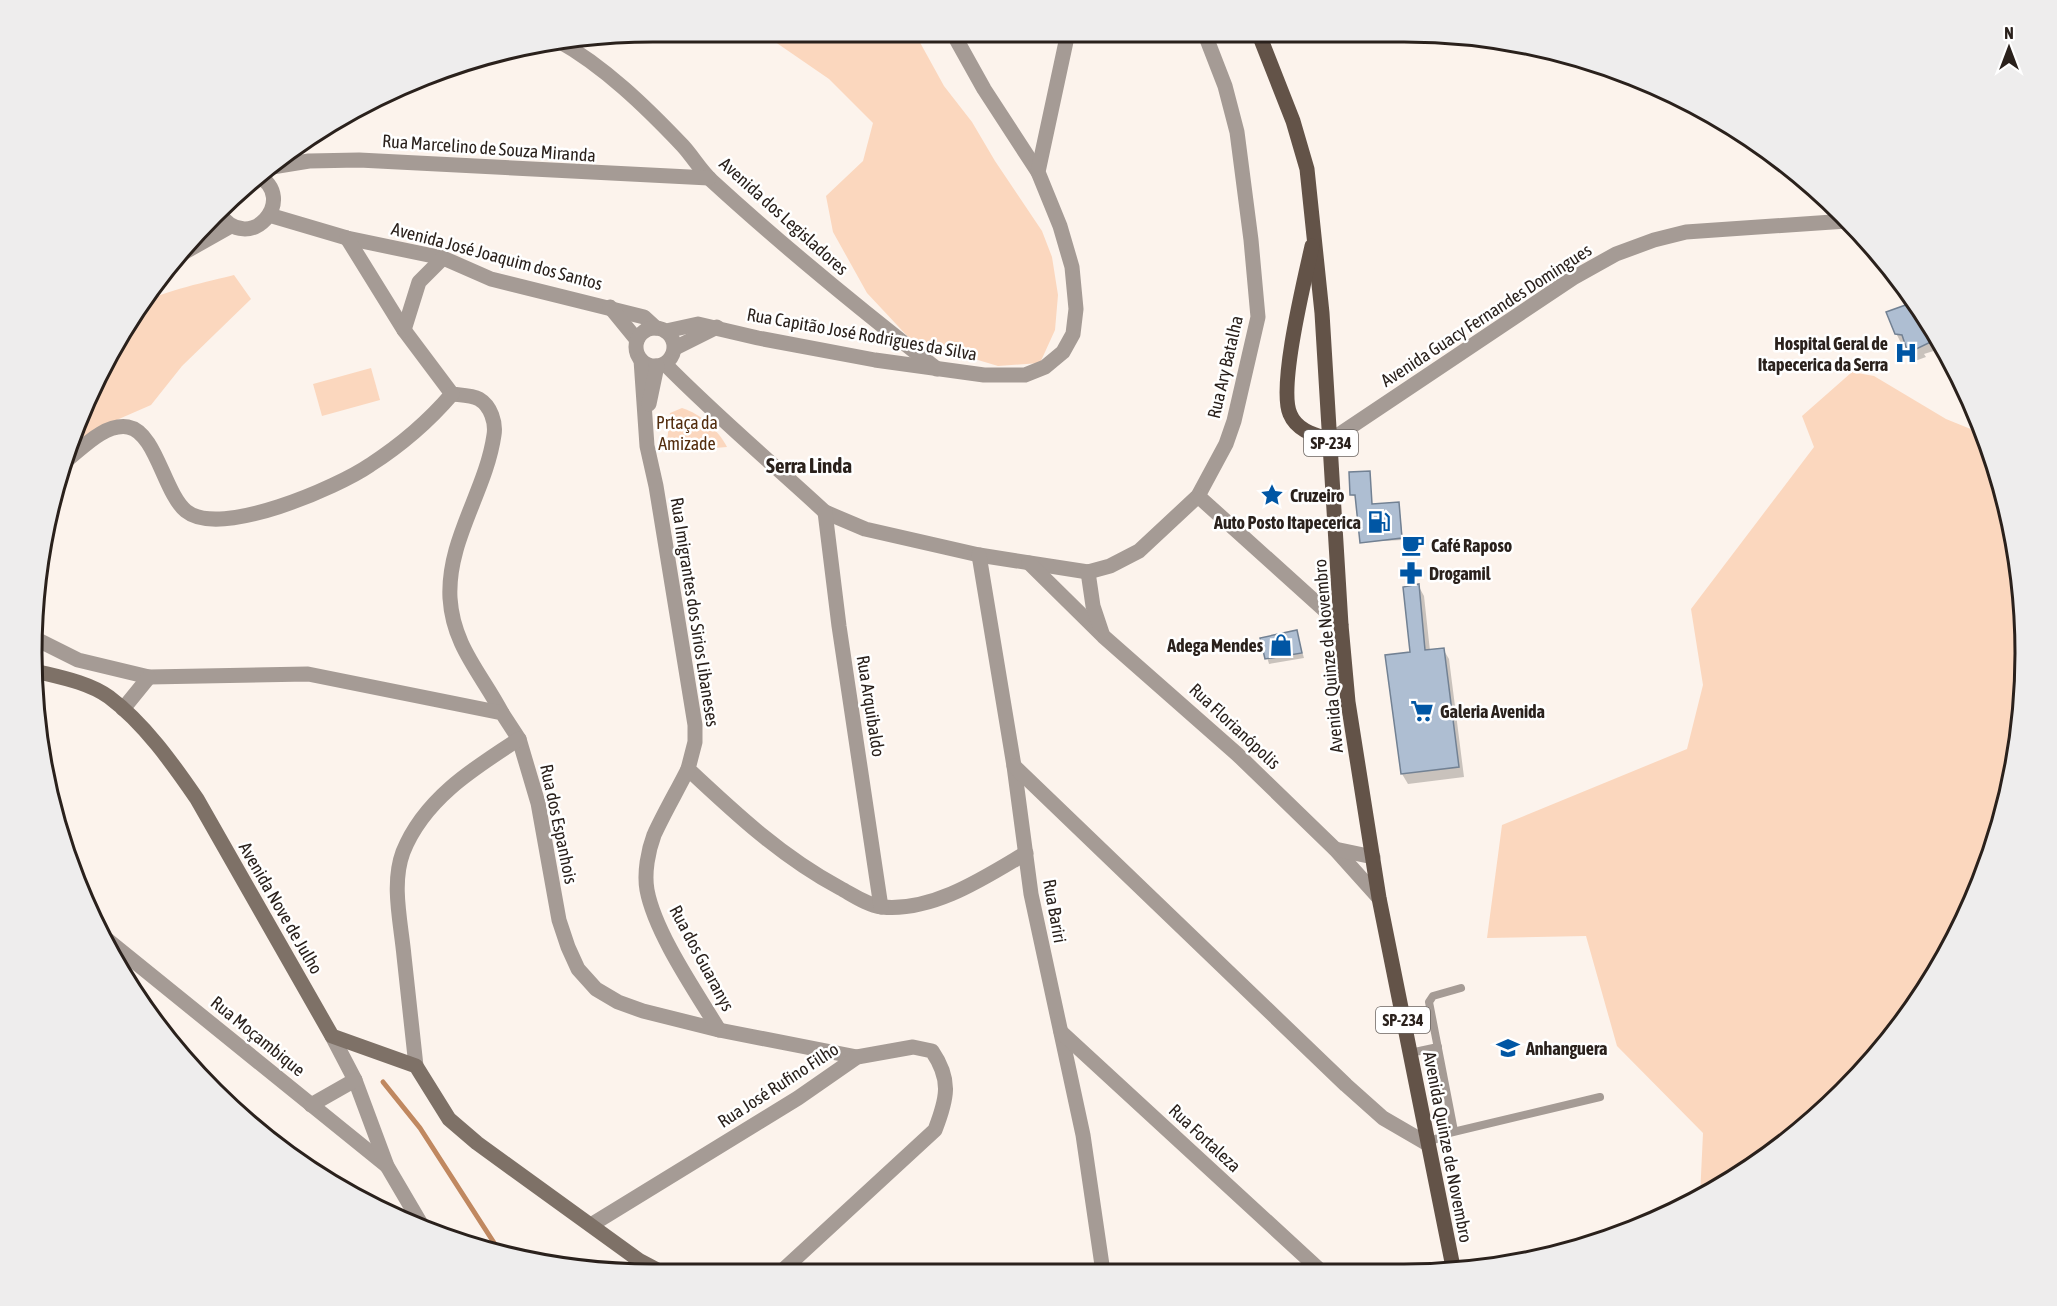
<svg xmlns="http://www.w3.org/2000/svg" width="2057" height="1306" font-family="'Asap Condensed',sans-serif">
<rect width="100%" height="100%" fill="#fcf3ec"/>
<g fill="#fbd7be">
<polygon points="768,37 917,37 944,86 972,122 995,161 1042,231 1052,257 1058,295 1055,330 1040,363 998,366 911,340 867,293 833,232 826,196 863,161 873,123 829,79"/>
<path d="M234 275 251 299 182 366 151 405 112 422 67 447C80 420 121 317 142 304 161 291 211 281 234 275Z"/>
<polygon points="371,368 380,400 322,416 313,384"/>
<polygon points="1852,372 1874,376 1946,419 1983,434 2004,492 2024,612 2020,734 1993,852 1942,963 1871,1063 1783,1146 1700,1197 1703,1133 1617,1046 1586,936 1487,938 1502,825 1687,749 1703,685 1691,609 1814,447 1802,416"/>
<path d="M682 408C701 414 718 430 727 447L666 452 670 413Z"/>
</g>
<g fill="#0003">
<polygon points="1915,304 1943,348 1924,354 1926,357 1915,361 1906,344 1901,343 1896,333 1888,313"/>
<polygon points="1369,472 1372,506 1399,505 1403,540 1361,542 1357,497 1351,495"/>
<polygon points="1418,585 1424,596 1430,651 1443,649 1449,659 1464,777 1408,784 1402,774"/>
<polygon points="1296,631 1304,658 1269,664 1262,639"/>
</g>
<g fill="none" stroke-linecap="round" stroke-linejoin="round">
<polyline stroke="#c08860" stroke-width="5" points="383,1082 420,1128 498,1249"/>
</g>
<g fill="#aebed2" stroke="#728193" stroke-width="1.5">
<polygon points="1914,302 1937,339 1908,353 1902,335 1895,334 1886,312"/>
<polygon points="1370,471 1372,504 1399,502 1402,538 1360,543 1355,495 1350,495 1349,472"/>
<polygon points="1419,584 1425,650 1444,648 1459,767 1401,774 1385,655 1410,652 1403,587"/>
<polygon points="1297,630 1302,653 1265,659 1260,638"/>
</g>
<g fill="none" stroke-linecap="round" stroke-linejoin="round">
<g stroke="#a59b95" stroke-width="8">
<polyline points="1410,1053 1438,1047"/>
<polyline points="1454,1131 1429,1002 1433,996 1461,988"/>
<polyline points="1427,1143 1449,1133 1600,1097"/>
</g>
<g stroke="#a59b95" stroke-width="15">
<polyline points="955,37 984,89 1038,172"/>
<path d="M557 40C604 66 646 107 683 146 693 157 701 171 712 181 784 247 860 309 937 369"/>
<polyline points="266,168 309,161 359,160 709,178"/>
<path d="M218 212C249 258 300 198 257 175"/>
<polyline points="269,215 347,238 443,258 491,279 644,317 656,328"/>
<path d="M347 238 404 330 452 394C460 395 472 395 479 399 491 406 496 423 494 435 486 491 447 540 450 598 453 646 481 673 502 713"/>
<polyline points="176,257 231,226"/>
<polyline points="610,307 637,340"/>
<circle cx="655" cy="347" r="19"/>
<polyline points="404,330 419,282 443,258"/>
<polyline points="666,331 698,324 758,338 875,360 984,375 1025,375 1045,367 1063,352 1073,334 1076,309 1072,267 1060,226 1038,172 1067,37"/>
<polyline points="675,348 717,327"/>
<path d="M641 360 647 446 656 486 695 725V742L688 769C736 814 782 857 840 888 853 895 867 905 882 907 933 912 984 878 1026 853"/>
<path d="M665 364C716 416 772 463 825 512L865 529 979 555 1088 572 1110 566 1139 551 1198 496 1226 444 1234 421 1258 317 1251 240 1237 132 1225 86 1206 37"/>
<polyline points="649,404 657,366"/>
<polyline points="1331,440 1573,278 1616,254 1654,240 1686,232 1847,221"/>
<path d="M62 464C80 451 103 423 128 427 156 432 164 493 186 511 220 539 338 487 370 465 401 445 428 422 452 394"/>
<polyline points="1198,496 1341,625"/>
<polyline points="825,512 839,626 881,907"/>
<polyline points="979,555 1014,766 1031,894 1083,1135 1103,1272"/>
<polyline points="1029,563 1103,636 1237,754 1335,849 1379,898"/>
<polyline points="1088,572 1093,606 1102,633"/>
<polyline points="34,638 78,660 149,677 308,674 502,713 519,739 538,803 559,920 568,947 578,969 596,989 618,1002 643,1011 719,1030 857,1057"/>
<polyline points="123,709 149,677"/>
<polyline points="1014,766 1346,1085 1383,1118 1426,1143"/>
<path d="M688 769C677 791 664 813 654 835 648 851 644 873 647 890 655 933 696 992 719 1030"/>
<polyline points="1335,849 1373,857"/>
<polyline points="104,937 387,1166"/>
<polyline points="1061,1032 1323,1273"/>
<polyline points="332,1036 355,1080 387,1166 424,1229"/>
<path d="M416 1066C412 1029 408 993 404 956 401 923 391 884 403 852 424 799 474 768 519 739"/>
<polyline points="311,1105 355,1080"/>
<path d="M591 1225 798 1098 857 1057 913 1047 932 1051C952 1080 947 1099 935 1130L783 1270"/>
</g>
<path stroke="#7e7167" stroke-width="15" d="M35 671C59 677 88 682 109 697 144 723 173 764 197 799L332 1036 416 1066 449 1119 477 1143 640 1261 657 1270"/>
<g stroke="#635348" stroke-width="15">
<polyline points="1260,37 1293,121 1307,169 1322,313 1341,625 1348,702 1379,898 1454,1272"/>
<path d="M1312 246C1305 278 1278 387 1290 414 1297 431 1315 435 1331 440"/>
</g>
</g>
<defs>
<g id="hospital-bare" transform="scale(1.8)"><path d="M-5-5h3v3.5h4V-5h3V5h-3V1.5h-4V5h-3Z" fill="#0056a4" stroke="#fff" stroke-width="2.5" paint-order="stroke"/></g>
<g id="sight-bare" transform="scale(1.8)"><path d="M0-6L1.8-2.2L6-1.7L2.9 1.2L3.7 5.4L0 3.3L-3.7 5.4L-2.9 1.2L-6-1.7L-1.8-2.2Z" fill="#0056a4" stroke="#fff" stroke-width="2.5" paint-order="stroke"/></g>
<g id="fuel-bare" transform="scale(1.8)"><path d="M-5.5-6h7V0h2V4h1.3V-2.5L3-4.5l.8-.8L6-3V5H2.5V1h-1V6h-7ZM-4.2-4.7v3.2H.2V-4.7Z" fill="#0056a4" stroke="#fff" stroke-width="2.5" paint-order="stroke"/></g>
<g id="cafe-bare" transform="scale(1.8)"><path d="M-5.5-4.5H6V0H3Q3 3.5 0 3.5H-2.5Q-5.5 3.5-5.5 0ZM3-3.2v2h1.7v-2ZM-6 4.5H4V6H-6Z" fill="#0056a4" stroke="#fff" stroke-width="2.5" paint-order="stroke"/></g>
<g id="pharmacy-bare" transform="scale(1.8)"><path d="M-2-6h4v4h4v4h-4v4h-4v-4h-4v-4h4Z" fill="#0056a4" stroke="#fff" stroke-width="2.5" paint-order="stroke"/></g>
<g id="shop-bare" transform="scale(1.8)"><path d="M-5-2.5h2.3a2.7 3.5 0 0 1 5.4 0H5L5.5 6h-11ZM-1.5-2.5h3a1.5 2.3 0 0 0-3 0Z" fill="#0056a4" stroke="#fff" stroke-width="2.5" paint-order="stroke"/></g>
<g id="supermarket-bare" transform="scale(1.8)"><path d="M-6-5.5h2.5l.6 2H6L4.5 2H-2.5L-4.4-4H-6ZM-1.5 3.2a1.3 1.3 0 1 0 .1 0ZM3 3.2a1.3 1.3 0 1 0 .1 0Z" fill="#0056a4" stroke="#fff" stroke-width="2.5" paint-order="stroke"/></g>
<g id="university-bare" transform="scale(1.8)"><path d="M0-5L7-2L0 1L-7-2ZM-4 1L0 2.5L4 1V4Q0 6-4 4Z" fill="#0056a4" stroke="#fff" stroke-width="2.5" paint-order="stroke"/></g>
</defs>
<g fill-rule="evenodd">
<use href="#hospital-bare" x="1906" y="353"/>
<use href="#sight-bare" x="1272" y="495"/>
<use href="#fuel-bare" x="1379" y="522"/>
<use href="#cafe-bare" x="1413" y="545"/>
<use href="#pharmacy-bare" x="1411" y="573"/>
<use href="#shop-bare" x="1281" y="645"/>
<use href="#supermarket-bare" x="1422" y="711"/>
<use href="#university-bare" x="1508" y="1048"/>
</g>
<g text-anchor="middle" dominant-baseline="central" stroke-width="5" stroke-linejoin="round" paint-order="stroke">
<g fill="#fff" stroke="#6a6460" stroke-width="1.5">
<rect x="1304" y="430" width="54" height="26" rx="4.5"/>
<rect x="1376" y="1007" width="54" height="26" rx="4.5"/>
</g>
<g font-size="16" font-weight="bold" fill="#2a211c">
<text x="1331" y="443">SP-234</text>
<text x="1403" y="1020">SP-234</text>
</g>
<g font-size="18" fill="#2a211c" stroke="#fff">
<text transform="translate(489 148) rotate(4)">Rua Marcelino de Souza Miranda</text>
<text transform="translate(784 216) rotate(42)">Avenida dos Legisladores</text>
<text transform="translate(497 256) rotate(15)">Avenida José Joaquim dos Santos</text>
<text transform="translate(1486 315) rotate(-33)">Avenida Guacy Fernandes Domingues</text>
<text transform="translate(862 334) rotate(10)">Rua Capitão José Rodrigues da Silva</text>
<text transform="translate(1225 367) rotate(-77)">Rua Ary Batalha</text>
<text transform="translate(695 612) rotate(81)">Rua Imigrantes dos Sirios Libaneses</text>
<text transform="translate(1328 656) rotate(-95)">Avenida Quinze de Novembro</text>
<text transform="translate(871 706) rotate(81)">Rua Arquibaldo</text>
<text transform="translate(1235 726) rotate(43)">Rua Florianópolis</text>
<text transform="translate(559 824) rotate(78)">Rua dos Espanhois</text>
<text transform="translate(281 908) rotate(60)">Avenida Nove de Julho</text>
<text transform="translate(1055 911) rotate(80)">Rua Bariri</text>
<text transform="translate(702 958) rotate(62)">Rua dos Guaranys</text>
<text transform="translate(258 1036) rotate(39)">Rua Moçambique</text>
<text transform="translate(778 1085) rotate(-33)">Rua José Rufino Filho</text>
<text transform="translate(1205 1138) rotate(43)">Rua Fortaleza</text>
<text transform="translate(1448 1147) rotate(79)">Avenida Quinze de Novembro</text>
</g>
<g font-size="18" font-weight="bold" fill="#2a211c" stroke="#fff" text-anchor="start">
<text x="1888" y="343" text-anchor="end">Hospital Geral de<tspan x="1888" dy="21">Itapecerica da Serra</tspan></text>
<text x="1290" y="495">Cruzeiro</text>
<text x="1361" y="522" text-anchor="end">Auto Posto Itapecerica</text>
<text x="1431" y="545">Café Raposo</text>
<text x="1429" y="573">Drogamil</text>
<text x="1263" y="645" text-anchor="end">Adega Mendes</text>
<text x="1440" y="711">Galeria Avenida</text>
<text x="1526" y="1048">Anhanguera</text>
</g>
<g font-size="18" fill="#532d0e" stroke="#fff">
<text x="687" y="422">Prtaça da<tspan x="687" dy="21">Amizade</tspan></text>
</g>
<g font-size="21" font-weight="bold" fill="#2a211c" stroke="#fff">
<text x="809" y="465">Serra Linda</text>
</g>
</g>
<path d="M0 0H2057V1306H0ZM653 42H1404A611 611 0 0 1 2015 653V653A611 611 0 0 1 1404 1264H653A611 611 0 0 1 42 653V653A611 611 0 0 1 653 42Z" fill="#eeeded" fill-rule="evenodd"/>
<path fill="none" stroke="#2a211c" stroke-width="3" d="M653 42H1404A611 611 0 0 1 2015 653V653A611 611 0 0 1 1404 1264H653A611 611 0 0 1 42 653V653A611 611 0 0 1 653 42Z"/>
<g transform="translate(2009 48)" stroke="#ffffff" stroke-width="4.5" paint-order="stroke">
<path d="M0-4.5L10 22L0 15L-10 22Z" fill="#2a211c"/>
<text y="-9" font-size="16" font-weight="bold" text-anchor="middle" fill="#2a211c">N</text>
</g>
</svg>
